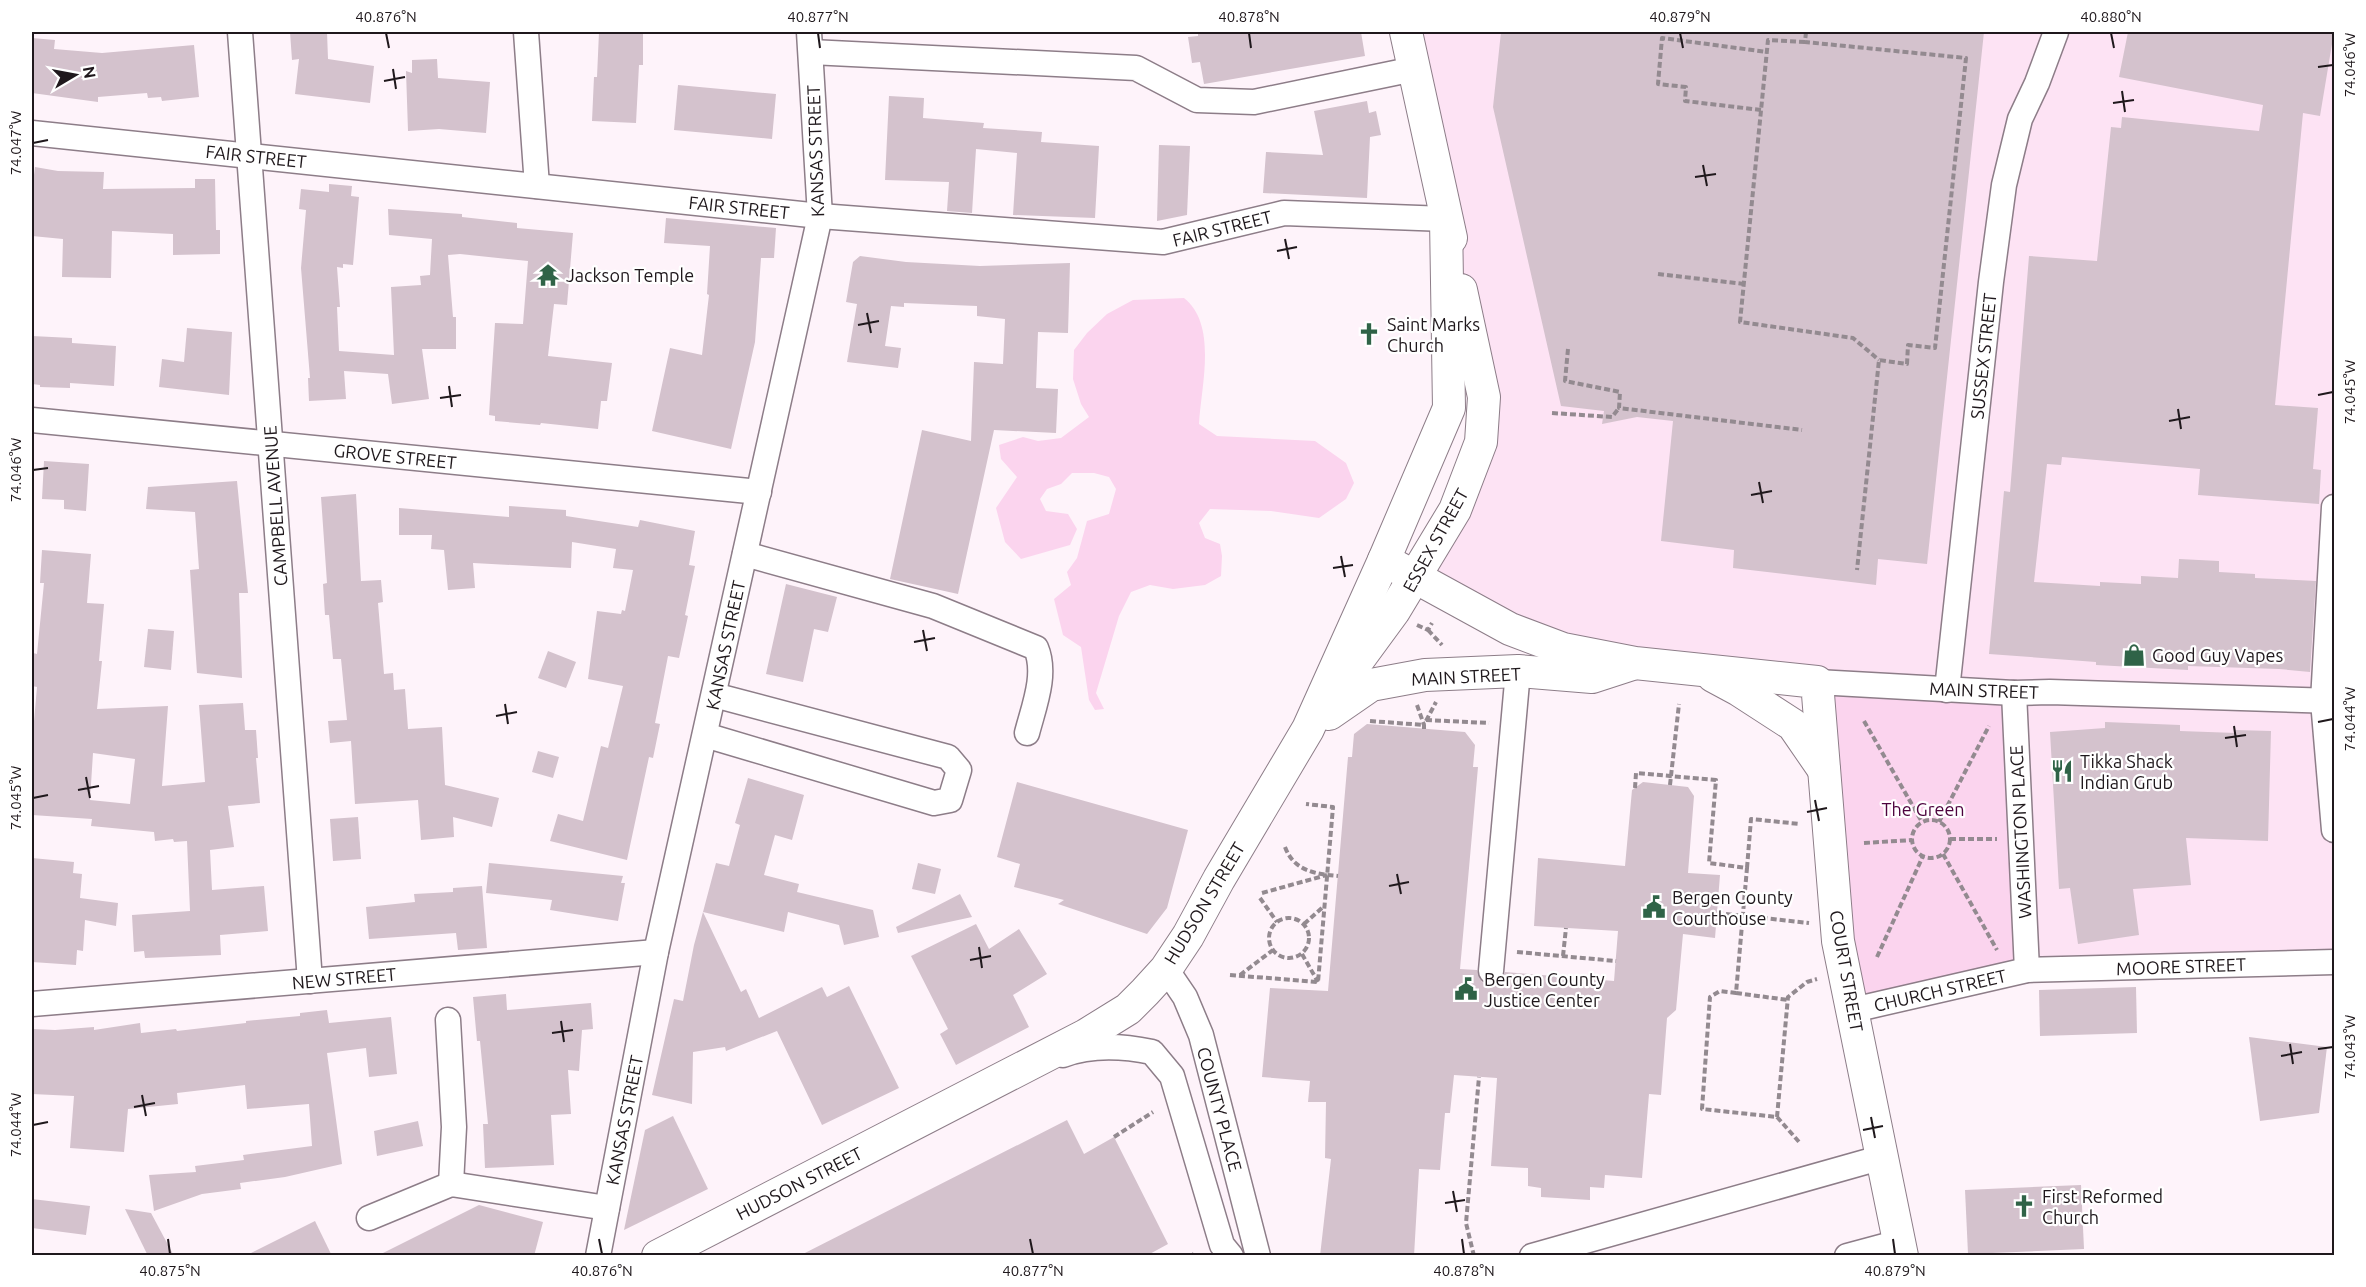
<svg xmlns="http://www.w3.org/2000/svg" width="2366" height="1287" font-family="Ubuntu,sans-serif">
<rect width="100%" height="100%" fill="#fef3fa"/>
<polygon fill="#fde3f4" points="1406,32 2334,32 2334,962 2027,970 2014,693 1577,658 1416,581 1481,442"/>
<g fill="#fbd4ee">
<path d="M1184 298C1218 325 1201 386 1199 424L1217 436 1315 441 1346 463 1354 483 1346 499 1319 518 1271 511 1210 509 1199 523 1205 538 1220 544 1222 556 1221 576 1205 585 1173 589 1150 585 1131 592 1119 616 1096 693 1104 709 1095 710 1089 700 1081 647 1063 635 1054 599 1071 585 1067 572 1077 558 1087 521 1109 514 1116 489 1109 477 1094 473H1072L1061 484 1047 489 1040 499 1046 511 1068 514 1077 529 1070 545 1021 559 1005 542 996 508 1017 477 1001 459 999 445 1023 437 1038 441 1061 438 1089 417 1081 404 1073 379 1074 350 1087 333 1107 314 1133 300Z"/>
<polygon points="1817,682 2014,693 2027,970 1853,1010"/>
</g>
<g fill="#d4c2cd" fill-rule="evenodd">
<polygon points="290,32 327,32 328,59 374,66 370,103 295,94 299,59 292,60"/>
<polygon points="599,32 643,32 643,65 639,65 636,123 592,121 594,77 597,77"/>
<polygon points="1198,32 1361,32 1365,56 1204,84 1200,62 1192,63 1188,37 1198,36"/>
<polygon points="1501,32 1984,32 1927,564 1878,559 1876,585 1733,568 1734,550 1661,541 1673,421 1637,417 1602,424 1604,411 1561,406 1493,107"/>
<polygon points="2128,32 2334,32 2320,116 2303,113 2275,405 2318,408 2313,469 2321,470 2319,504 2198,495 2200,469 2062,457 2061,465 2047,464 2034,582 2100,586 2100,582 2141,584 2141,576 2178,578 2179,559 2219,561 2219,572 2255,574 2255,578 2316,581 2310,672 2279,669 2188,666 2188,670 2096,665 2096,662 1989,654 2004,491 2010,492 2029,256 2097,261 2111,127 2121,128 2122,117 2259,131 2263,105 2119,77"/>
<polygon points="32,38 55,40 54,49 102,53 194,45 199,97 162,101 161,97 148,98 147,93 98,97 98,102 32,93"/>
<polygon points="437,59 438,78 490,82 486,133 439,129 408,131 406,71 412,73 412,60"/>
<polygon points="678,85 776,94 772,139 674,130"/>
<polygon points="889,96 924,98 923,118 984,123 983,128 1042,132 1041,142 1099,146 1095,218 1013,215 1017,153 976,149 972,213 947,211 949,182 885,180"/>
<polygon points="1367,101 1369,113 1376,111 1381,135 1370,137 1367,198 1263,193 1266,152 1323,155 1314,111"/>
<polygon points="1159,145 1190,146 1187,215 1157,221"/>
<polygon points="35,167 58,171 104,172 103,189 195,188 195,179 215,179 216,230 220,230 220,254 173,255 173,234 112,231 111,278 62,277 63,239 32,236 32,174 34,175"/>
<polygon points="329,184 352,186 351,196 359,197 353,265 343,264 343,268 337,267 340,307 337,307 339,351 394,355 391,287 421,285 420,276 430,275 432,239 389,235 388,209 462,214 462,217 517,223 517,228 573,233 567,305 554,304 548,356 612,363 607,401 601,401 598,429 541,423 540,425 495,421 495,416 489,415 495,323 523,324 528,261 460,254 448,255 453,317 456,317 456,349 422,349 429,399 392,404 388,374 344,371 346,399 309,401 308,378 310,378 301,268 306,210 299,209 301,189 329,192"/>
<polygon points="666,218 776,228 774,258 761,258 755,342 731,449 652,431 670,348 702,355 709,295 707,294 710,246 664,243"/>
<polygon points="860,256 906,262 980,266 1070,263 1068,333 1038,332 1036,388 1058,389 1056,433 994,430 958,594 890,579 922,430 971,441 974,362 1003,364 1005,319 977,316 977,306 904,303 904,307 891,306 885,346 901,348 898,368 847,362 857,304 846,302 853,262"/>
<polygon points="187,328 232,332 229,395 159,387 162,359 184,362"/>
<polygon points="32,336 72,338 72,343 116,346 114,386 70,383 70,388 40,387 40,385 32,384"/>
<polygon points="44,461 89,464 86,511 64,509 64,500 42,499"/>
<polygon points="237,481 248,593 239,593 242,678 197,673 190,570 199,569 195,512 146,509 148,487"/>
<polygon points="356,494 361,581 381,580 383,602 378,603 384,674 393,673 394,690 405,689 408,729 442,727 445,785 499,798 492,827 453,817 454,837 421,840 418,800 355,804 351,741 330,743 328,721 347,720 341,659 333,659 329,615 325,615 323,584 327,583 321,497"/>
<polygon points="509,506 566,510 566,516 638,527 640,520 695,531 689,565 695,566 685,615 688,616 679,658 668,656 655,723 660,724 653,758 649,757 627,860 550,841 558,814 583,821 601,746 608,748 623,686 588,679 597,611 621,614 622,610 625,611 633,570 613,568 616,549 572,542 571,568 473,563 475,588 448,590 444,550 431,549 432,535 399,535 399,508 509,517"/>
<path d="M42 550 91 554 87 603 104 604 99 661H102L97 709 168 706 162 786 205 782 199 705 243 703 245 730H256L258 758H256L260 803 228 806 234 847 210 850 212 890 264 886 268 931 220 935 221 955 145 958 144 951 134 952 132 915 190 911 187 841 174 842 173 839 155 841 154 832 91 826 92 819 32 815V744L37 687 32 686V670L33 653 37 654 44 583H40ZM93 753 135 759 130 804 90 800Z"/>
<polygon points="786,584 837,597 828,632 814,629 803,682 766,674"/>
<polygon points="148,629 174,631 171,670 144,667"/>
<polygon points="548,651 576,662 566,688 538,678"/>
<polygon points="2105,722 2180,725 2180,731 2236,733 2235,730 2271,731 2268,841 2186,838 2191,885 2133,889 2139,935 2078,944 2070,888 2059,889 2050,732 2105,728"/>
<polygon points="1367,724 1465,732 1475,745 1473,767 1478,767 1460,969 1477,970 1482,982 1490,985 1502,980 1505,972 1614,981 1618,931 1534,926 1538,858 1625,866 1632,790 1643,782 1688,787 1694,796 1688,873 1720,875 1715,938 1683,934 1676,1010 1667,1018 1661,1095 1649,1094 1642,1178 1605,1175 1604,1188 1590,1187 1590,1200 1541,1197 1541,1188 1528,1186 1528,1168 1491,1166 1497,1078 1454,1075 1450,1113 1445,1113 1440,1170 1419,1169 1414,1256 1320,1256 1331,1159 1325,1158 1326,1102 1308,1102 1310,1081 1262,1077 1270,988 1328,991 1348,757 1352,757 1354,734"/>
<polygon points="538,751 559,757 553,778 532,772"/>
<polygon points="748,778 804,795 792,840 775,835 764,875 799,884 797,892 873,910 879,937 844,945 839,925 788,912 784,932 703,912 716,863 729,866 740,825 735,823"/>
<polygon points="1017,782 1188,830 1167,908 1147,934 1058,904 1064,900 1014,887 1020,864 997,857"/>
<polygon points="358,817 361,859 333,861 330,819"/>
<polygon points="32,858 74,862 73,873 82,874 80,898 118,903 116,926 85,920 83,951 77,950 76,965 32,962"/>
<polygon points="489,863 623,876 621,883 625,883 618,921 550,910 552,900 486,893"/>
<polygon points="918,863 941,869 935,894 912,889"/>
<polygon points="482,886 487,948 458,950 456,933 369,939 366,907 415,902 414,894 453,892 453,888"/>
<polygon points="960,894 972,917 898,933 896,927"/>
<polygon points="703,912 741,992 746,989 759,1018 822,987 827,997 849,986 899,1088 822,1125 777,1031 726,1051 725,1047 693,1052 692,1104 652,1095 674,999 683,1001 694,945"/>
<polygon points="976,924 989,949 1019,929 1047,974 1013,995 1029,1027 956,1065 940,1034 948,1029 911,956"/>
<polygon points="2136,987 2137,1033 2040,1036 2039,990"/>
<polygon points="506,994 507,1010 591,1003 593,1029 582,1030 579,1071 568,1070 571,1114 551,1115 554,1165 485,1168 483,1124 488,1124 480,1041 477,1041 473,997"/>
<polygon points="327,1010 329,1023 391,1017 397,1074 369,1077 366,1048 327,1053 342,1164 285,1177 240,1183 241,1189 202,1194 154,1211 149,1175 196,1172 195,1166 244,1160 243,1155 312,1146 309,1104 247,1109 245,1085 177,1093 178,1104 128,1109 124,1152 70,1148 74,1096 32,1094 32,1029 55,1030 94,1027 94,1030 140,1023 141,1033 176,1029 177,1031 246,1023 246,1021 300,1016 300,1013"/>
<polygon points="2249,1037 2327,1047 2319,1113 2260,1121"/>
<polygon points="673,1116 708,1189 624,1230 645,1130"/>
<polygon points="1067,1120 1084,1154 1114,1137 1168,1244 1146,1256 799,1256"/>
<polygon points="418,1121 423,1146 377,1156 374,1131"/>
<polygon points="2081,1185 2084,1249 1968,1254 1965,1190"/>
<polygon points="32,1199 90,1206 86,1235 32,1228"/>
<polygon points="479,1205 543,1222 534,1256 377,1256"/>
<polygon points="125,1209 151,1213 174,1256 148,1256"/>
<polygon points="315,1221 332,1256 245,1256"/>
</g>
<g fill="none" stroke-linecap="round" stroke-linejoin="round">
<g stroke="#8d7d88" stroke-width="27">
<g id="minor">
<polyline points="240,32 310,981"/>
<polyline points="526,32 537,186"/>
<polyline points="811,52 1136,68 1197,100 1254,102 1414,69"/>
<polyline points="32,133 820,216 1163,242 1284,213 1446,219"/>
<polyline points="32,420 759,492"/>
<polyline points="2334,507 2323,701 2334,830"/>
<path d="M745 554 933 606 1036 648C1047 674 1034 706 1027 733"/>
<polyline points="1817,682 2014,693 2050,692 2334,701"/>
<polyline points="1947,690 1991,282 2004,185 2020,119 2037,83 2056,32"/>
<polyline points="2014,693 2027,970"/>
<polyline points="705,735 934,803 950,800 959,770 948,757 714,695"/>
<polyline points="1166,969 1185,997 1201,1035 1258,1256"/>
<polyline points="1491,971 1518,671"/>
<polyline points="32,1004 656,952"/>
<polyline points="1853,1010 2027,970 2334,962"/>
<polyline points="448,1020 454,1127 451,1184"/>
<path d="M1063 1055C1092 1044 1122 1046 1152 1052L1172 1076 1222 1245 1231 1256"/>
<polyline points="369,1218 451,1184 607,1208"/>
<polyline points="598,1256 656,952 820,216 809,32"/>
<polyline points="1532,1256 1883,1157"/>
<polyline points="1847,1256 1899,1242"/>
</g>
</g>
<g stroke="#8d7d88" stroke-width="34">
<g id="major">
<polyline points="1406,32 1451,238"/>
<polyline points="1384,560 1510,629 1563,649 1635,663 1817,682 1838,941 1902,1256"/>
<polyline points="1713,676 1739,690 1793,725 1824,770"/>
<polyline points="1342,682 1394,611 1455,510 1481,442 1484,397 1461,290"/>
<polyline points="1329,714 1371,685 1425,675 1518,671 1592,677 1632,664"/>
<polyline points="658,1256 1086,1035 1128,1009 1145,992 1166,969 1188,936 1219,879 1308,729 1384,560 1449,408 1446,219"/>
</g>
</g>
<g stroke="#938a90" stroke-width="4" stroke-dasharray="6 3" stroke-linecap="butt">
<polyline points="1806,32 1805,42 1966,58 1935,348 1908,345 1907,364 1879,360 1857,570"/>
<polyline points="1805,42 1768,40 1740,322 1853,338 1879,360"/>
<polyline points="1761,110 1685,101 1686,87 1658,84 1662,38 1767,52"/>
<polyline points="1658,274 1744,284"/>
<polyline points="1568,349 1565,381 1620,392 1619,408 1802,430"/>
<polyline points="1552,413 1612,417 1619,408"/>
<polyline points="1417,625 1428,630 1432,623"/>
<polyline points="1428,630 1442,645"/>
<polyline points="1417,705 1424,725"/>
<polyline points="1426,720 1489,723"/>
<polyline points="1370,721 1424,725 1424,729"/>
<polyline points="1426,721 1436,702"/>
<polyline points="1864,721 1922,822"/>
<polyline points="1670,785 1679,704"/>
<polyline points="1635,788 1636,773 1716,780 1709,863 1747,868 1736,993 1720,991 1710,997 1702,1109 1777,1117 1800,1143"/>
<circle cx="1931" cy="839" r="19"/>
<polyline points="1939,822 1989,726"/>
<polyline points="1950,839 1997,839"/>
<polyline points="1864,843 1912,840"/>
<path d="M1285 847C1294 871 1315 874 1338 876"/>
<polyline points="1943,854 1997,950"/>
<polyline points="1747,868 1751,819 1800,824"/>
<polyline points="1262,893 1327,875"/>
<polyline points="1260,898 1277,922"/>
<polyline points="1717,913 1809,923"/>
<circle cx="1289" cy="938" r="20"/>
<polyline points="1304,924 1323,907"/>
<polyline points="1517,952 1616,961"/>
<polyline points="1302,954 1318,982"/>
<polyline points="1563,956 1566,928"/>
<polyline points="1877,957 1923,856"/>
<polyline points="1230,975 1318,982 1333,807 1306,804"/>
<polyline points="1240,975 1273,950"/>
<polyline points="1736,993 1788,1000"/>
<polyline points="1777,1117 1788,997 1807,982 1817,979"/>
<polyline points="1114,1137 1153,1112"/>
<polyline points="1191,1256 1194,1254"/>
<polyline points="1474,1256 1466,1223 1479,1077"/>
</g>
<use href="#minor" stroke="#fff" stroke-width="24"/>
<use href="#major" stroke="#fff" stroke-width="32"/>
</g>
<path fill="none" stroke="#1f181c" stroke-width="2" d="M386 33 389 48M818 33 820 48M1249 33 1251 48M1680 33 1683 48M2111 33 2114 48M2318 67 2333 65M393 69 396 89M384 81 405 77M2122 91 2125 112M2113 103 2134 100M33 143 48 140M1703 165 1707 186M1695 177 1716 174M1285 239 1289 259M1277 251 1297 247M867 313 871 333M858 325 879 321M449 386 452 407M2318 395 2333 392M440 398 461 395M2178 409 2181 429M2169 421 2190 417M33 470 48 468M1759 482 1763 503M1751 495 1772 491M1341 556 1345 577M1333 568 1353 565M923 630 927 651M914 642 935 638M505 704 508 724M496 716 517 712M2318 722 2333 719M2234 726 2237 747M2225 738 2246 735M86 777 90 798M78 790 99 786M33 798 48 795M1815 800 1819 821M1807 812 1827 808M1397 874 1401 894M1389 886 1409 882M979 947 982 968M970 960 991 956M561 1021 564 1042M552 1033 573 1030M2290 1044 2293 1064M2318 1049 2333 1047M2281 1056 2302 1052M142 1095 146 1116M134 1107 155 1103M1871 1117 1875 1138M33 1125 48 1122M1863 1130 1883 1126M1453 1191 1457 1212M1445 1203 1465 1200M168 1239 170 1254M599 1239 602 1254M1030 1239 1033 1254M1462 1239 1464 1254M1893 1239 1895 1254"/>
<defs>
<g id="temple-bare" transform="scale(1.8)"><path d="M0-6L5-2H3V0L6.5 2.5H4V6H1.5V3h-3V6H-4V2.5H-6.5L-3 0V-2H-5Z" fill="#2f6347" stroke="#fff" stroke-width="2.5" paint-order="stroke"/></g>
<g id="church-bare" transform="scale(1.8)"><path d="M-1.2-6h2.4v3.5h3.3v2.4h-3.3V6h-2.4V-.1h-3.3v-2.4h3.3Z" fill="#2f6347" stroke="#fff" stroke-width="2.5" paint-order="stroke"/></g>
<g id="shop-bare" transform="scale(1.8)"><path d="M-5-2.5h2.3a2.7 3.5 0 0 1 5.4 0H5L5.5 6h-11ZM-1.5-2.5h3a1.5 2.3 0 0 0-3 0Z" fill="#2f6347" stroke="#fff" stroke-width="2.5" paint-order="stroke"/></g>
<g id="restaurant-bare" transform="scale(1.8)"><path d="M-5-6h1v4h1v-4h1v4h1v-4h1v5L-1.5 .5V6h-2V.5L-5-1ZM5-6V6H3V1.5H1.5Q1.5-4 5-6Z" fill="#2f6347" stroke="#fff" stroke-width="2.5" paint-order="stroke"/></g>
<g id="civic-bare" transform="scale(1.8)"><path d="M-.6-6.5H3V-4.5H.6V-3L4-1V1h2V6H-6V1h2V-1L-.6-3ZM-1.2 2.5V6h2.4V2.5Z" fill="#2f6347" stroke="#fff" stroke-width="2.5" paint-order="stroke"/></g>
</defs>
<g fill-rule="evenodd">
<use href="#temple-bare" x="548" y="275"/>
<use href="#church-bare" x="1369" y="334"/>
<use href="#shop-bare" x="2134" y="655"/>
<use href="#restaurant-bare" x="2062" y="771"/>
<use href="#civic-bare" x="1654" y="907"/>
<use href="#civic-bare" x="1466" y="989"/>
<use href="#church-bare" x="2024" y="1206"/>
</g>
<g text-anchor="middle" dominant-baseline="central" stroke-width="4.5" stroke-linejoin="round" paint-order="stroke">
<g font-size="18" fill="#1f181c" stroke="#fff">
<text transform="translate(815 151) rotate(-92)">KANSAS STREET</text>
<text transform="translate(256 156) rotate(6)">FAIR STREET</text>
<text transform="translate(739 207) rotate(6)">FAIR STREET</text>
<text transform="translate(1222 228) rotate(-14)">FAIR STREET</text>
<text transform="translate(1983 356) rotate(-84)">SUSSEX STREET</text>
<text transform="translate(395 456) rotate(6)">GROVE STREET</text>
<text transform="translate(275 506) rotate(-94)">CAMPBELL AVENUE</text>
<text transform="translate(1435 540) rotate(-61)">ESSEX STREET</text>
<text transform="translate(725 645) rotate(-78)">KANSAS STREET</text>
<text transform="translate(1466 676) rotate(-3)">MAIN STREET</text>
<text transform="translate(1984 690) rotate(2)">MAIN STREET</text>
<text transform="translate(2020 832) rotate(-93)">WASHINGTON PLACE</text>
<text transform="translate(1204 903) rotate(-59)">HUDSON STREET</text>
<text transform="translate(2181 966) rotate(-2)">MOORE STREET</text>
<text transform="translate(1847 971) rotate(80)">COURT STREET</text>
<text transform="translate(344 978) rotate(-5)">NEW STREET</text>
<text transform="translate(1940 990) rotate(-13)">CHURCH STREET</text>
<text transform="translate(1220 1109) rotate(75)">COUNTY PLACE</text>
<text transform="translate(624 1120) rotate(-79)">KANSAS STREET</text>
<text transform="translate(799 1183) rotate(-27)">HUDSON STREET</text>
</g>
<g font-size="18" fill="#1f181c" stroke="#fff" text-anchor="start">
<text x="566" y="275">Jackson Temple</text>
<text x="1387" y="324">Saint Marks<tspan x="1387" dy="21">Church</tspan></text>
<text x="2152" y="655">Good Guy Vapes</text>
<text x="2080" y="761">Tikka Shack<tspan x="2080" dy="21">Indian Grub</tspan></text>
<text x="1672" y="897">Bergen County<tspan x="1672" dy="21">Courthouse</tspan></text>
<text x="1484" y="979">Bergen County<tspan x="1484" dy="21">Justice Center</tspan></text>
<text x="2042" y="1196">First Reformed<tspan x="2042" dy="21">Church</tspan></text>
</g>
<g font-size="18" fill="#4d033e" stroke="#fff">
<text x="1923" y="809">The Green</text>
</g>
</g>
<rect width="2366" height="1287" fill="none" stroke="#ffffff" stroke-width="66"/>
<g transform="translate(75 75) rotate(80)" stroke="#ffffff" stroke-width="4.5" paint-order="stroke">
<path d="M0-4.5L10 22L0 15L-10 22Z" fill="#1f181c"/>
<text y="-9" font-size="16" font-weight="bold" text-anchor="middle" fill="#1f181c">N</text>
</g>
<rect x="33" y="33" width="2300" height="1221" fill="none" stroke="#1f181c" stroke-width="2"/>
<g font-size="15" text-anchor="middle" fill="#1f181c">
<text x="386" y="22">40.876°N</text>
<text x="818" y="22">40.877°N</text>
<text x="1249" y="22">40.878°N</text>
<text x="1680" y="22">40.879°N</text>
<text x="2111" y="22">40.880°N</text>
<text transform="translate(2350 65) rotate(-90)" y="5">74.046°W</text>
<text transform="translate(16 143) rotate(-90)" y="5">74.047°W</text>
<text transform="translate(2350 392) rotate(-90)" y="5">74.045°W</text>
<text transform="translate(16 470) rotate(-90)" y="5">74.046°W</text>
<text transform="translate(2350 719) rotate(-90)" y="5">74.044°W</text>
<text transform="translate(16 798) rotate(-90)" y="5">74.045°W</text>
<text transform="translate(2350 1047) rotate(-90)" y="5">74.043°W</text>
<text transform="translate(16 1125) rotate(-90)" y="5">74.044°W</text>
<text x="170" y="1276">40.875°N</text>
<text x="602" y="1276">40.876°N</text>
<text x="1033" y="1276">40.877°N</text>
<text x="1464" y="1276">40.878°N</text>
<text x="1895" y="1276">40.879°N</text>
</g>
</svg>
